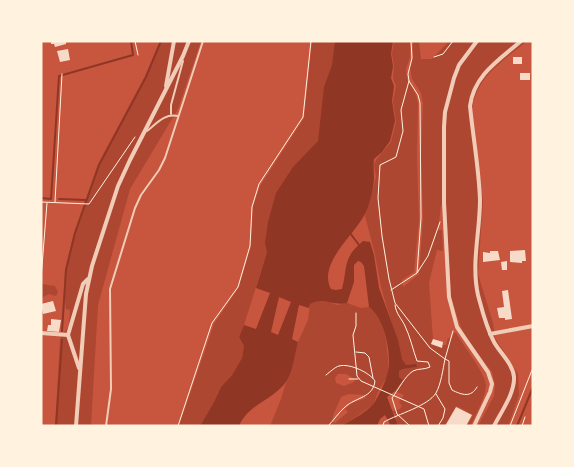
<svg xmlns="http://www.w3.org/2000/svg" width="574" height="467" font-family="Signika,sans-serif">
<rect width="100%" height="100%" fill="#c8553d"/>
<g fill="#ae4732" fill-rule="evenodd">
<polygon points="160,41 201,41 178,109 130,189 98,305 91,426 55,426 60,338 69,326 70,310 66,309 64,287 65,269 74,233 98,164 145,76"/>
<polygon points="312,41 349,41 337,135 267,252 244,325 239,337 244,346 242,358 232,375 221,387 214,402 200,426 179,426 214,324 239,287 251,246 253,206 260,186 304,118"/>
<path d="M394 41H410V57L406 69 407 79 416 95 418 104 417 157 419 220 414 272 402 280 403 287 419 274 423 218 421 158 423 103 421 93 412 79 410 68 413 58V41H419L421 59H432L449 41H527C501 63 473 78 472 115L483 201 478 274 493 323 495 338 518 374 519 395 508 426H478L494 396 495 385 492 372 467 339 460 325 451 298 446 204 441 205 438 230H442L443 251 437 250 429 283 433 339 431 344 442 347 443 345H446L448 338H452L454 333H456C463 345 485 373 486 385 486 396 476 415 470 426H467L473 415 457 406 445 426H398L395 419 398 417 392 411 400 409 402 406 399 402 404 395 395 391 403 380 399 377V371L403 369 417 367 406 366 402 359 381 287 375 254 365 216 376 177 374 165 376 160 391 142 396 122 393 102 396 86 393 78 394 66 392 54Z"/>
<polygon points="41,281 43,284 55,286 58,292 56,296 49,294 41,298"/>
<path d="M314 301 329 302 337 305 347 303 361 308 369 307 374 311 382 323 386 339 388 359V375L378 392 373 405 342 426H270L281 399 298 342 308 320 310 304ZM338 374H346L355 379 354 382 344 386 336 383 335 378ZM349 394 364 395 366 398 352 403 345 409 348 412 335 423 332 422C333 412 338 406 341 397Z"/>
</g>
<path fill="#8f3625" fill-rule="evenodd" d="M335 41H393L391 54 393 66 391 78 394 86 392 101 395 121 390 141 382 152 374 159C373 166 374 172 374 179 373 189 370 203 366 212 356 234 317 263 331 289L336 290 342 289C348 266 342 259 363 241L370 242 374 255 379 288 398 340 402 359 406 365 416 364 417 367 403 369 399 371V377L403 380 395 391 387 397 398 426H390L389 422 385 415 380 419 377 426H342C350 421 370 410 374 403 378 397 385 383 387 375 393 357 385 318 369 307L364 266 361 262 358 261 354 265V282L347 303C334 306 322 297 310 304L309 308 299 305 292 339 298 342C295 352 293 371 287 380 276 399 249 403 239 426H200L214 402 221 387 232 375 242 358 244 346 239 337 244 325 256 329 270 293 256 288 267 252 265 243 268 222 276 193 293 167 318 141 324 87 332 65ZM279 297 291 302 278 335 271 332Z"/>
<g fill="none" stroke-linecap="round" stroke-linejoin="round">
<g stroke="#8f3625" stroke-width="2">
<polyline points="41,198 51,199 59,76 133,55 131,41"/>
<polyline points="59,199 86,200"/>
<polyline points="350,233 359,245"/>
<polyline points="62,331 66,270 75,233 99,165 146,77 161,41"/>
<polyline points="56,426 62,340"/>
<polyline points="517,426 533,387"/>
</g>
</g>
<g fill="#f7dbc8">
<polygon points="51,41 66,41 66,44 55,47 54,44 51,44"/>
<polygon points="68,49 70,60 60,62 57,51"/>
<rect x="513" y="57" width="9" height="7"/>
<rect x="520" y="73" width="10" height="7"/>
<polygon points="525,250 526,261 522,261 522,263 510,262 510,251"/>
<polygon points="490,251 498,251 500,260 483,262 483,252 490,253"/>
<polygon points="507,261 507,270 502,270 501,262"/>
<polygon points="508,290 512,319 505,320 505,318 499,318 497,308 504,307 502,291"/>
<polygon points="53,301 56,311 43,314 41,304"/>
<polygon points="51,319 61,320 59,332 47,331 48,325 51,325"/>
<polygon points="433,339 443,342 442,348 431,344"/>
<polygon points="456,407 472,415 466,426 445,426"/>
</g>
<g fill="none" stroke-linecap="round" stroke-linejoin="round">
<g stroke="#fff3e0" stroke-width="1">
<polyline points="135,41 138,55"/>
<polyline points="434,57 443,54 453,41"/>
<polyline points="41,202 89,204 135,137"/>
<polyline points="55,202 62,74"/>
<polyline points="417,273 428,256 440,222"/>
<polyline points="41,279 47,203"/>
<polyline points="391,290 417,273 421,218 420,103 418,95 409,81 408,74 412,58 411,41"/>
<path d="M395 305C396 314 402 319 405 326 410 336 413 350 417 361L428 362 430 367C424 370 419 368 413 371 405 376 398 390 392 398L397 414 410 426"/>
<polyline points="356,313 356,326 353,335 357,376 361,381 424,409 429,426"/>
<path d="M453 331 445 359 449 361V383L452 390C462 395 471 398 477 387"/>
<polyline points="356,352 365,353 369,357 373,378"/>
<path d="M326 375C330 372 335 367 339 366 350 363 370 373 375 381 373 398 356 397 345 407 339 412 334 420 328 426"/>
<polyline points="349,379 358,379"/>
<polyline points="436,394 445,409 443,418 438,426"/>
<polyline points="178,426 212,323 238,287 250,246 252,207 259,184 303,117 311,41"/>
<path d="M383 426 384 422C398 414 428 406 436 393 441 384 443 369 445 359L430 348 395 303 389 279 382 236 378 198 380 165 396 157 403 131 401 110 409 81"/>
<polyline points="510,426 532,370"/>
<polyline points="522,426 525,417"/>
</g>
<g stroke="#f1ccb7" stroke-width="2">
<polyline points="171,114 171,105 183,61"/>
<path d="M147 131C157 123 165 113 178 116"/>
<polyline points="106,426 111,389 110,289 135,208 141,195 159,170 165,158 203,41"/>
</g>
<g stroke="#f1ccb7" stroke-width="4">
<polyline points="166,86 174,41"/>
<polyline points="41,333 68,335"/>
<polyline points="490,334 533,326"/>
<polyline points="79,368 68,335 83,284 88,279"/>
<polyline points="76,426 86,294 92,266 118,186 130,160 183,56 189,41"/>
<polyline points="474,426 490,392 492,384 488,372 457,327 449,297 444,203 444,127 445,112 454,78 459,65 477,41"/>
<path d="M494 426C501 412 515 393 514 377 513 364 500 353 494 342 486 327 482 310 478 295 471 263 480 232 480 200 479 169 473 137 470 106 474 75 499 60 521 41"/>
</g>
</g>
<rect width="574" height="467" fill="none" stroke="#fff3e0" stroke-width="85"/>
</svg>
